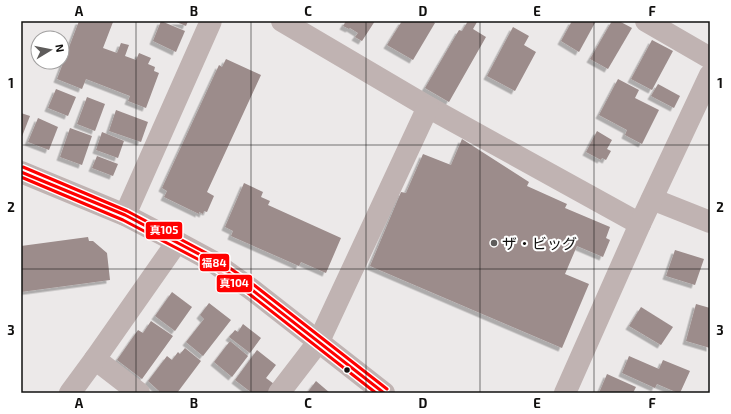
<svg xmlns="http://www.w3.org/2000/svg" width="731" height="414" font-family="'Exo 2','Noto Sans JP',sans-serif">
<defs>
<filter id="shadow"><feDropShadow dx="-3.5" dy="3.5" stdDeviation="0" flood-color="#0004"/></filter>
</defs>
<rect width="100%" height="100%" fill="#ece9e9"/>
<g fill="#9c8c8b" filter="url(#shadow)">
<polygon points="79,21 110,21 113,22 103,48 117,53 121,43 129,45 125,56 136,60 139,53 151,58 148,64 155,67 154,71 159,73 146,108 128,101 130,96 86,79 82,89 57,79"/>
<polygon points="161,21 185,31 176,52 153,41"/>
<polygon points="174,21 188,21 186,26"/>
<polygon points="346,21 375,21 362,41 355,37 358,33 350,28 349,29 343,26"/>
<polygon points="402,21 432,21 435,23 413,60 387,45"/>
<polygon points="468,21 476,21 477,22 473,29 486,37 449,102 425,88 459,30 462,31"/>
<polygon points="572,21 596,21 579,52 561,41"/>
<polygon points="612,21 619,21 632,28 608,69 590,59"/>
<polygon points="513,27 529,36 524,45 536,52 515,91 487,76"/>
<polygon points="652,40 673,51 652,90 631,79"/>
<polygon points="226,59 261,75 207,192 214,196 207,212 204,211 203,214 199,212 199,214 164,197 167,191 162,188 219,65 222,67"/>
<polygon points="618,79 639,90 635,98 659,110 642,144 625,135 627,130 599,115"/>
<polygon points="658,84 680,96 674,108 651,96"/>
<polygon points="56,89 76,97 68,116 48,108"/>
<polygon points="87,97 105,104 95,131 77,124"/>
<polygon points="116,110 148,122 141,142 109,131"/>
<polygon points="21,113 30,116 21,139"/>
<polygon points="38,118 58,127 49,150 28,142"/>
<polygon points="70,128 92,136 82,165 60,157"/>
<polygon points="597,131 612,140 607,149 611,151 606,160 602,158 601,160 586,152"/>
<polygon points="102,132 124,141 118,158 96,150"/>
<polygon points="462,139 529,182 527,186 567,204 565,208 610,227 606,238 610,240 603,257 577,246 565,274 589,284 562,348 370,266 401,192 406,193 423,154 451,165"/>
<polygon points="97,156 118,164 113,176 92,168"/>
<polygon points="244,183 263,192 261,197 270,201 268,205 341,238 326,273 301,262 299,266 231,236 233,231 225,227"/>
<polygon points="88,237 89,241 93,241 107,253 110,280 21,292 21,246"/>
<polygon points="675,250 704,259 695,285 666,276"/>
<polygon points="172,292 192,307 175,331 155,316"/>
<polygon points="209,303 231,320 203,356 186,342 204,319 200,315"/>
<polygon points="696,304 710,308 710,348 686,341"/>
<polygon points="641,307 673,327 661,345 629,326"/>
<polygon points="151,321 173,336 142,379 117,360 138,330 143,333"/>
<polygon points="243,324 261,338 250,353 229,337 235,330 238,332"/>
<polygon points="230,341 248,356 232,377 214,362"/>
<polygon points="185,348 201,361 177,393 158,393 159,391 148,381 167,356 172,360 178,352 180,354"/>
<polygon points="257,350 276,365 266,378 274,384 267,393 252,393 235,380"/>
<polygon points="629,356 659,369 663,360 690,371 680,393 678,393 657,384 655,388 622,373"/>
<polygon points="607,374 636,387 633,393 599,393"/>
<polygon points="316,381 330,393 307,393"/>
</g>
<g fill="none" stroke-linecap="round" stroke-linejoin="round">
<g stroke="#c0b3b2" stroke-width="22">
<polyline points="282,21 428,107 640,224"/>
<polyline points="646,21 710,58"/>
<polyline points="21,172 125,215 177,242 212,261 251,289 384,393"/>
<polyline points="652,199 710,222"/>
<polyline points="125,215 211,21"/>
<polyline points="95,359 139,393"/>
<polyline points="70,393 95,359 177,242"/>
<polyline points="279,393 319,341 428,107"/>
<polyline points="565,393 640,224 710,75"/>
</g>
<g stroke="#fff" stroke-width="6">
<polyline id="bus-1" points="21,172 125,215 212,261 251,289 384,393"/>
</g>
<g stroke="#fff" stroke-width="6">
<polyline id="bus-2" points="21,177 123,220 209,265 248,293 376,393"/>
</g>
<g stroke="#fff" stroke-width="6">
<polyline id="bus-3" points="23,167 127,211 214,257 254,285 387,389"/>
</g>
<use href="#bus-1" stroke="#f00" stroke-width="3"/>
<use href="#bus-2" stroke="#f00" stroke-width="3"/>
<use href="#bus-3" stroke="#f00" stroke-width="3"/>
</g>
<path fill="none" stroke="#11100f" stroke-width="1" stroke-opacity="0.55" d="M136 21V393M251 21V393M366 21V393M480 21V393M594 21V393M21 145H710M21 269H710"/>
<circle fill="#5e5c5b" stroke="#fff" stroke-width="1.5" cx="494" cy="243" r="4"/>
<circle fill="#11100f" stroke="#fff" stroke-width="1.5" cx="347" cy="370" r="3.5"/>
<g text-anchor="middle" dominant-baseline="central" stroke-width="4" stroke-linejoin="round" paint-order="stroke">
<g font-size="15" fill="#11100f" stroke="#fff" text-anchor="start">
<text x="502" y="243">ザ・ビッグ</text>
</g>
</g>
<g stroke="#fff" stroke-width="1.5">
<rect x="145" y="221" width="38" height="19" rx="4" fill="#f00"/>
<rect x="199" y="253" width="31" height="19" rx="4" fill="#f00"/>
<rect x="216" y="274" width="37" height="19" rx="4" fill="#f00"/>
</g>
<g font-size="11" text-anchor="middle" font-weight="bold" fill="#fff">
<text x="164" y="234">真105</text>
<text x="214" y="267">福84</text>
<text x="234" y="287">真104</text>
</g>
<rect width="731" height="414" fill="none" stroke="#ffffff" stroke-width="44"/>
<g transform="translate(50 50) rotate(80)"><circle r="19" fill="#ffffff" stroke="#a09f9f"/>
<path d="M0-3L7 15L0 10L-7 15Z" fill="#5e5c5b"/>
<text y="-6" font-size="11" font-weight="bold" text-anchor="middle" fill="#11100f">N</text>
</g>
<rect x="22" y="22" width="687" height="370" fill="none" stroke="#11100f" stroke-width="1.5"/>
<g font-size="13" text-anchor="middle" font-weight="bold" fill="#11100f">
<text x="79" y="16">A</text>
<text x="194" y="16">B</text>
<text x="308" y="16">C</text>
<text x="423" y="16">D</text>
<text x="537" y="16">E</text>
<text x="652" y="16">F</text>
<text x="11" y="88">1</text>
<text x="720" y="88">1</text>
<text x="11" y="212">2</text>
<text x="720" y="212">2</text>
<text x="11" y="335">3</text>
<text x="720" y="335">3</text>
<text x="79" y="408">A</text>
<text x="194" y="408">B</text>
<text x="308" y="408">C</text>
<text x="423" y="408">D</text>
<text x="537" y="408">E</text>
<text x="652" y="408">F</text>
</g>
</svg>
